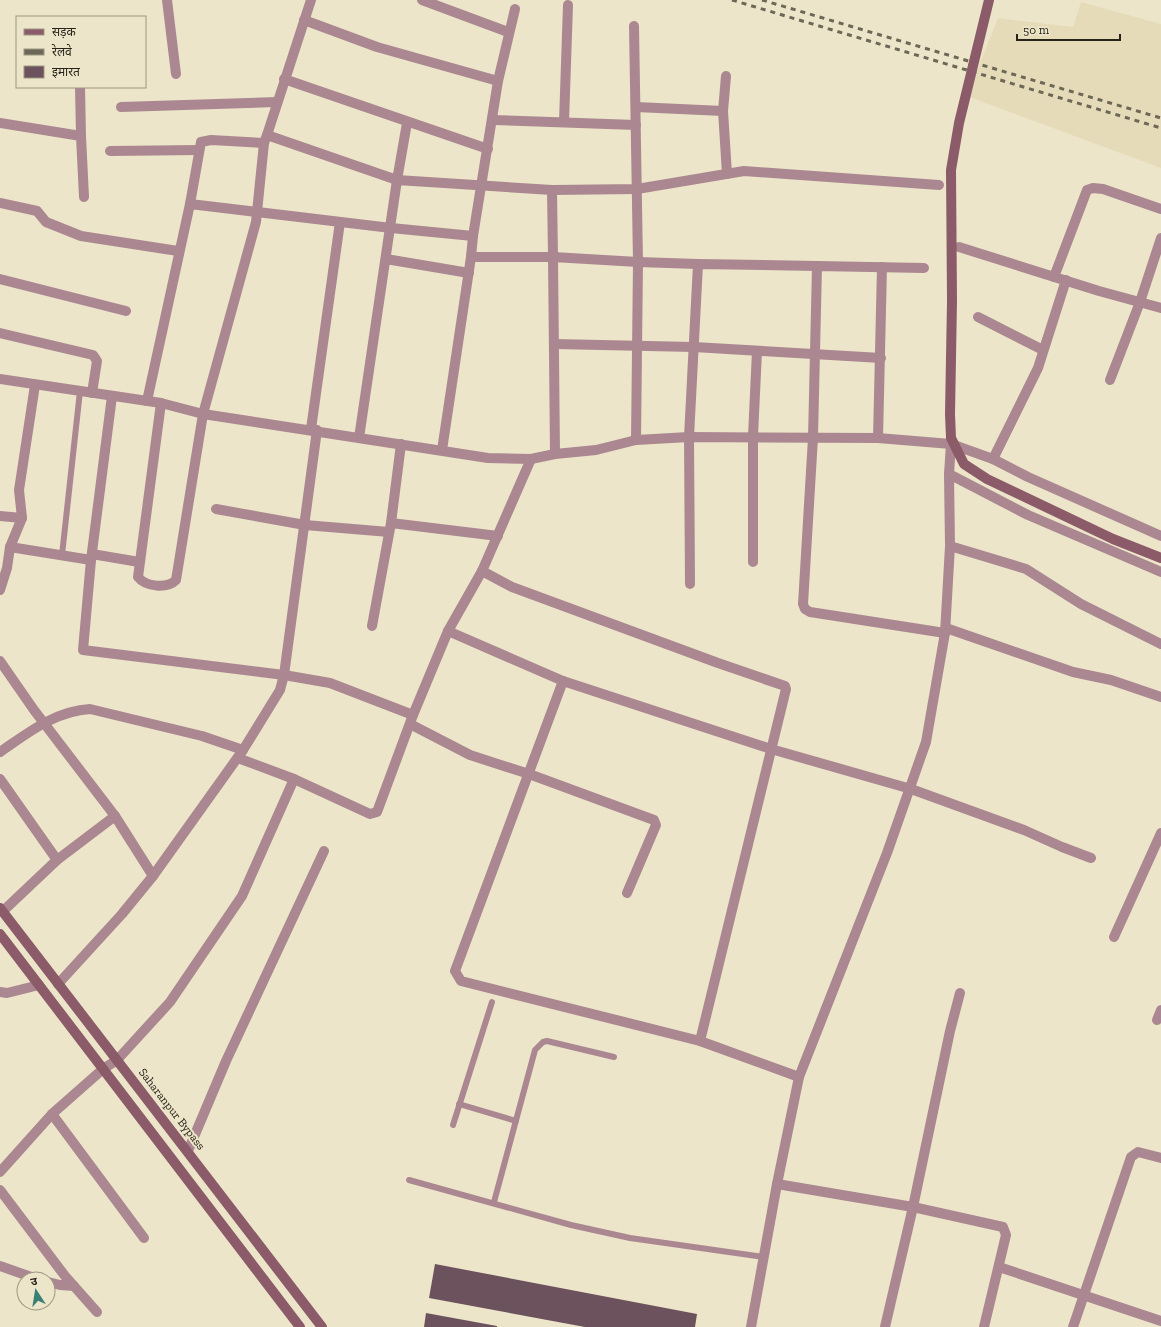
<svg xmlns="http://www.w3.org/2000/svg" width="1161" height="1327" font-family="'Zilla Slab','Noto Sans Devanagari',serif">
<rect width="100%" height="100%" fill="#ede5c9"/>
<polygon fill="#e5dbb8" points="1081,2 1161,24 1161,168 967,96 998,18 1073,27"/>
<g fill="#6c525d">
<polygon points="435,1264 697,1314 695,1327 585,1327 429,1298"/>
<polygon points="426,1313 497,1326 497,1327 424,1327"/>
</g>
<g fill="none" stroke-linecap="round" stroke-linejoin="round">
<g stroke="#ab8891" stroke-width="6">
<polyline points="62,555 80,391"/>
<polyline points="459,1104 516,1121"/>
<polyline points="453,1125 492,1002"/>
<polyline points="409,1180 571,1225 630,1238 764,1257"/>
<polyline points="494,1202 535,1050 543,1042 547,1041 614,1057"/>
</g>
<g stroke="#ab8891" stroke-width="10">
<polyline points="167,0 176,74"/>
<polyline points="422,0 508,32"/>
<polyline points="304,20 377,47 498,81"/>
<polyline points="726,76 723,111 727,174"/>
<polyline points="284,79 488,149"/>
<polyline points="80,87 81,136"/>
<polyline points="121,107 277,102"/>
<polyline points="636,107 723,111"/>
<polyline points="493,120 636,125"/>
<polyline points="564,122 568,5"/>
<polyline points="0,123 81,136 84,197"/>
<polyline points="267,135 311,0"/>
<polyline points="110,151 199,150"/>
<polyline points="0,203 37,211 46,222 81,236 178,251"/>
<polyline points="190,204 201,142 211,140 264,143"/>
<polyline points="959,247 1099,291 1161,308"/>
<polyline points="471,257 473,236"/>
<polyline points="386,259 469,273"/>
<polyline points="924,268 817,266 813,438 803,604 805,609 810,612 945,633"/>
<polyline points="1054,277 1087,190 1093,188 1103,189 1161,209"/>
<polyline points="0,279 126,311"/>
<polyline points="978,317 1043,350"/>
<polyline points="0,333 93,355 97,361 92,393"/>
<polyline points="554,344 694,347 881,358"/>
<polyline points="0,379 161,403 203,414 488,458 531,459 555,454 596,450 636,440 689,437 878,438 951,444 993,459 1028,477 1161,536"/>
<polyline points="1110,380 1140,302 1161,238"/>
<polyline points="147,401 190,204 391,228 473,236 498,81 515,9"/>
<path d="M161 403 138 577C146 587 167 589 176 580L203 414 256 222 264 143 267 135 397 180 407 123"/>
<polyline points="311,429 340,222"/>
<polyline points="359,438 397,180 552,190 637,189 744,171 939,185"/>
<polyline points="878,438 882,267"/>
<polyline points="636,440 638,262 698,264"/>
<polyline points="442,450 471,257 553,257 552,190"/>
<polyline points="555,454 553,257 638,262 634,26"/>
<polyline points="531,459 482,571 512,587 718,663 785,686 786,689 700,1041 799,1077"/>
<polyline points="993,459 1038,368 1066,280"/>
<polyline points="949,474 1028,515 1161,572"/>
<polyline points="216,509 305,525 389,532"/>
<polyline points="0,516 22,518"/>
<polyline points="391,523 498,536"/>
<polyline points="950,546 1026,569 1081,604 1161,644"/>
<polyline points="10,547 91,560 112,396"/>
<polyline points="92,554 139,562"/>
<polyline points="91,560 83,650 284,675 330,683 413,715"/>
<polyline points="753,562 753,436 757,351"/>
<polyline points="690,584 689,437 698,264 817,266"/>
<polyline points="0,590 7,568 10,547 22,518 19,490 35,385"/>
<polyline points="372,626 391,523 401,444"/>
<polyline points="946,628 1073,672 1111,680 1161,697"/>
<polyline points="448,631 563,681 771,749 911,789 1024,830 1062,847 1091,858"/>
<polyline points="0,661 34,710 115,816 153,876"/>
<polyline points="563,681 455,971 461,981 700,1041"/>
<polyline points="410,724 470,755 529,774 654,820 656,825 627,893"/>
<path d="M0 752C28 733 55 711 90 709L202 736 243 750"/>
<polyline points="238,758 294,779 370,814 377,812 413,715 448,631 482,571"/>
<polyline points="0,779 57,860"/>
<polyline points="3,911 57,860 115,816"/>
<polyline points="1114,937 1161,833"/>
<polyline points="58,984 122,914 153,876 243,750 280,690 284,675 317,430"/>
<polyline points="0,992 7,993 39,985"/>
<polyline points="1157,1020 1161,1010"/>
<polyline points="52,1114 144,1238"/>
<polyline points="188,1151 226,1061 324,851"/>
<polyline points="0,1172 52,1114 103,1069 117,1060 170,1002 242,896 294,779"/>
<polyline points="777,1184 913,1207 1003,1227 1006,1235 984,1327"/>
<polyline points="0,1190 65,1276 97,1312"/>
<polyline points="0,1266 37,1279"/>
<polyline points="999,1267 1161,1321"/>
<polyline points="48,1282 60,1285 74,1286"/>
<polyline points="751,1327 777,1184 799,1077 887,853 926,742 945,633 950,546 949,474 951,444"/>
<polyline points="885,1327 913,1207 950,1031 960,993"/>
<polyline points="1073,1327 1131,1157 1138,1152 1161,1158"/>
</g>
<g stroke="#8c5b69" stroke-width="10">
<polyline points="0,908 322,1327"/>
<polyline points="0,934 300,1327"/>
</g>
<g stroke="#6c6757" stroke-width="3" stroke-dasharray="5 5" stroke-linecap="butt">
<polyline points="732,0 1161,128"/>
<polyline points="762,0 1161,118"/>
</g>
<polyline stroke="#8c5b69" stroke-width="10" points="989,0 959,123 951,170 952,301 950,414 951,438 964,464 987,479 1113,539 1161,558"/>
</g>
<g text-anchor="middle" dominant-baseline="central" stroke-width="4" stroke-linejoin="round" paint-order="stroke">
<g font-size="12" fill="#262319" stroke="#ede5c9">
<text transform="translate(172 1109) rotate(52)">Saharanpur Bypass</text>
</g>
</g>
<rect x="16" y="16" width="130" height="72" fill="#ede5c9" stroke="#9d9783"/>
<rect x="24" y="29" width="20" height="6" fill="#8c5b69" stroke="#9d9783"/>
<text x="52" y="36" font-size="12" fill="#262319">सड़क</text>
<rect x="24" y="49" width="20" height="6" fill="#6c6757" stroke="#9d9783"/>
<text x="52" y="56" font-size="12" fill="#262319">रेलवे</text>
<rect x="24" y="66" width="20" height="12" fill="#6c525d" stroke="#9d9783"/>
<text x="52" y="76" font-size="12" fill="#262319">इमारत</text>
<g transform="translate(36 1291) rotate(348)"><circle r="19" fill="#ede5c9" stroke="#9d9783"/>
<path d="M0-3L7 15L0 10L-7 15Z" fill="#3b8075"/>
<text y="-6" font-size="11" font-weight="bold" text-anchor="middle" fill="#262319">उ</text>
</g>
<path d="M1017 34v6h103v-6" fill="none" stroke="#262319" stroke-width="2"/>
<text x="1023" y="34" font-size="12" fill="#262319" stroke="#ede5c9" stroke-width="3" paint-order="stroke">50 m</text>
</svg>
